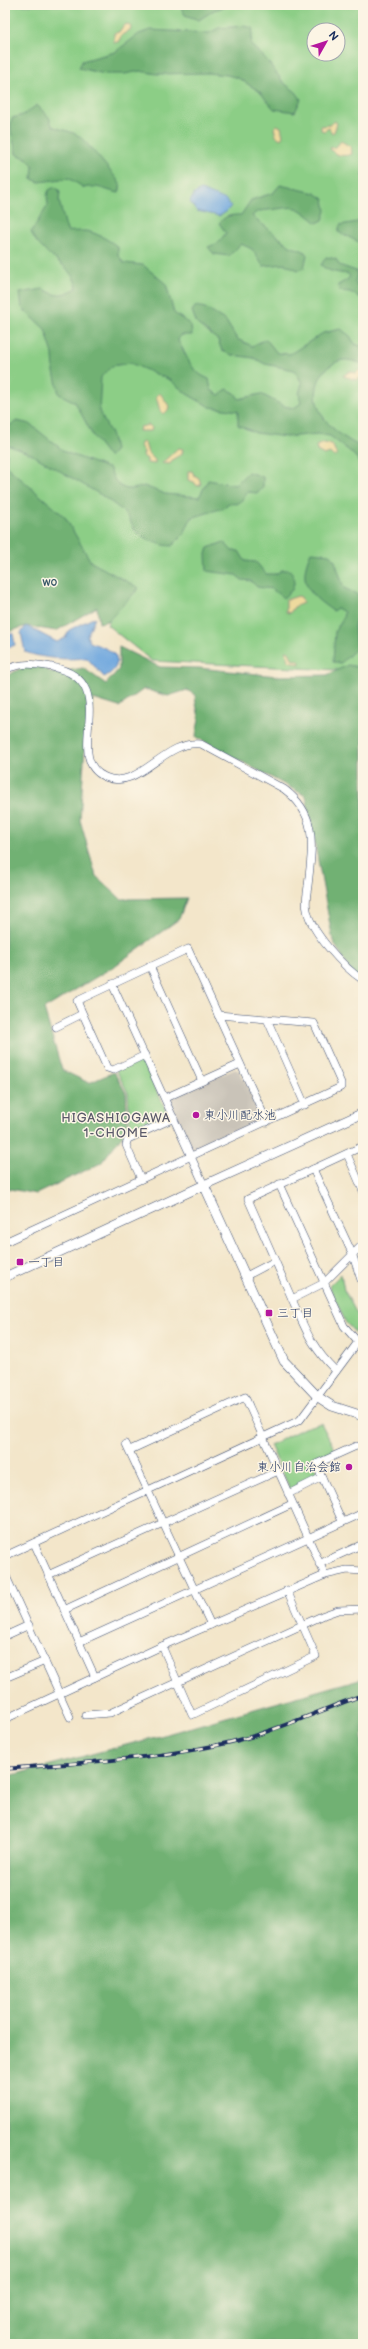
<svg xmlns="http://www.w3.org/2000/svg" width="368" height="2349" font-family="'Balsamiq Sans','Klee One',sans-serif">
<rect width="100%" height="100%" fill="#fcf5e5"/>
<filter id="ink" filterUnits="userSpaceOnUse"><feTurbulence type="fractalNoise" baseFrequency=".025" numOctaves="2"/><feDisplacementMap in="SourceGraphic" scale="8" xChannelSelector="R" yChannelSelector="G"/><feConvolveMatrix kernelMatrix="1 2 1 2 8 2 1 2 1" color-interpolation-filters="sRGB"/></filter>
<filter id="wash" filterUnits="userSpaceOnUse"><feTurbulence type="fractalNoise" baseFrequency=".012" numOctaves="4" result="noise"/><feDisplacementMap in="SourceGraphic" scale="16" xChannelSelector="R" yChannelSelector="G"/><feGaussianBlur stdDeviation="0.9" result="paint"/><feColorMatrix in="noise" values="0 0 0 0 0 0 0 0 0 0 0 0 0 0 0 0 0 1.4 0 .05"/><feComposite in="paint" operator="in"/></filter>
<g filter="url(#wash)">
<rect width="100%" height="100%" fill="#f3e6ca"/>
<polygon fill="#c9c3b8" points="235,1069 240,1071 261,1117 260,1121 196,1150 192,1149 170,1101 171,1098"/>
<g fill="#8cce86" stroke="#547e72" fill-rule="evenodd">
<path d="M5 5H363V689L358 678 337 670 152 661 107 625 125 590 5 493ZM314 30H338V54H314Z"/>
<polygon points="138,1060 143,1062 168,1114 166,1118 130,1134 128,1093 116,1070"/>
<polygon points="341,1274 344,1290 363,1325 363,1341 346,1323 329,1286"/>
<polygon points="321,1423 336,1452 313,1462 318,1476 290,1489 270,1445 304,1428"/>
</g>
<g fill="#71b173" stroke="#467068">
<polygon points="187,5 230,5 214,10 199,20 185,15 181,8"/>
<polygon points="244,26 253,28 251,45 265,58 284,83 296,92 301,99 295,112 274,109 259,91 238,78 227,75 208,73 157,74 140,71 125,74 105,74 79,68 82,61 115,52 139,34 150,30 209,33 219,28"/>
<path d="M37 105 49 117 52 126C61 130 72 131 79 136 83 138 118 179 120 184 121 187 120 189 119 193 106 191 98 184 84 188L69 178 39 182 32 179 33 165 26 158 16 154C15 141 8 131 12 118L23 115Z"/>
<path d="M280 185 315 193 324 199 326 211 323 220 317 223C293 203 297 207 268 210 260 211 258 210 252 216L290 246 304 251 307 255 304 268 298 270 285 264 263 266 252 249 241 244 229 256 214 254 208 247 218 243 226 233 219 223C226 215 231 215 241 215L251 200 273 193Z"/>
<path d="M55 187 60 191 59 201 67 231C73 232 76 231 83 231 92 230 111 241 118 247V255L124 263 143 265 166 284 174 313 191 325 192 335H180L178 341C189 358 189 371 209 379L211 390 219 395 227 389 235 393 239 399 261 394 284 406 294 408 301 403 299 394 302 383 294 370 265 364 254 358 232 355 222 351 218 340 197 324 192 311 196 306 205 308 226 321 237 339 252 346 266 339 277 353 290 354 323 333 341 329 350 336 355 344 363 347V364C355 362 347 358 339 361 315 370 310 399 324 418 333 431 349 441 363 448V466L352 453 330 436 318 434 286 437 256 433 238 425V411L210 407 187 394 170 380 130 363 112 366 101 377 99 411 112 436 115 450 109 457 93 436 75 402 59 394 54 372 53 354 45 329 22 308 20 293 43 289 56 295 67 293 77 288C72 262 40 256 31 232L48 205 47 195 49 190Z"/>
<polygon points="363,221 363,244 338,232 340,225"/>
<path d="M326 257 336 259 339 265 356 271 357 276 355 282 357 286 363 288V299L350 292 339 291 338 285 347 280 350 276 348 274C339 273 328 272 321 265Z"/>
<path d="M17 421 30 424 65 452 110 469C116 488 125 493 144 486L165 494 199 497 208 480 235 485 248 472 263 477V487L258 493 247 492 243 500 237 504 229 503 223 508 191 518 184 534 172 546 163 545 148 540 135 531 128 517 119 508 101 495 31 454 7 445 5 433 7 427Z"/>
<polygon points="5,453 7,454 6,466 65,517 91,562 139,588 108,621 99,623 97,607 56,631 26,626 5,633"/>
<polygon points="224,542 232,551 239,551 245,561 256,562 266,574 276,574 282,570 290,570 295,580 292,590 283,598 272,589 257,587 251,581 242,580 236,575 207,571 206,554 208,548"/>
<path d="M311 552 330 554 335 561 344 588 355 593 363 600V613L357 616 354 626 356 649 341 663 333 662 335 631 343 618 344 612 337 608 333 611C308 594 297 582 311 552Z"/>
<path d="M119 647 160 667 199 668 277 676 327 675 348 665 363 668V987L358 985 333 941 306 796 196 737C196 730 199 723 199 718 198 710 195 704 195 695L187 690 168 696 144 689 119 707 93 699 85 746 80 820 96 876 121 899 187 898 179 919 116 965 44 1009 62 1070 89 1083 114 1072 126 1093 128 1128 101 1163 36 1194 5 1188V677L21 668 40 665 52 673 83 668 106 684 119 669Z"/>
<polygon points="363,1678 363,2344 5,2344 5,1777 160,1736"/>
</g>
<g fill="#eeda9e" stroke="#84847e">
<polygon points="128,24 131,27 130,30 122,35 118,42 114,42 114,33 119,32 124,25"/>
<polygon points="335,121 337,124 334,132 332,133 329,128 324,131 321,130 321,126 330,125"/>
<polygon points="277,125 281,127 283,136 281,139 276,136 274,128"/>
<path d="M341 141 351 147 352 154C346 157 333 156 330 148L336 147Z"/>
<polygon points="359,370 363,371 363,376 357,380 343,376 350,371 356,373"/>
<polygon points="160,393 169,406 168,410 164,414 160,411 156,396"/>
<polygon points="149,425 152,428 151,431 139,431 140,427"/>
<polygon points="142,442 145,443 148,453 155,460 155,464 147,463 147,459 143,456 144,452 140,446"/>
<polygon points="323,443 332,444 337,455 334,457 330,453 324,455 317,451 316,446"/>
<polygon points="178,448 183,449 182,454 173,459 170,464 162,463"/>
<polygon points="188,471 192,471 194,475 199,478 201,485 197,486 194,482 188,480"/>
<polygon points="298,596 301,597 303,603 294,607 290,613 286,612 286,600"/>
<polygon points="286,651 289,652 293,660 299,660 300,664 288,661"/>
</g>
<g fill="#70a7de" stroke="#466b9e">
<polygon points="201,190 226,200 231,206 226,212 219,216 197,211 190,202 194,194"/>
<path d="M95 617 87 636 90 642C96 645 108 648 113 653 122 663 113 673 104 677L87 658C67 660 44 659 25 652L21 633 26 626 57 642 65 638 69 630Z"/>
<polygon points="13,633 15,645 5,649 5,637"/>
</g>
</g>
<g filter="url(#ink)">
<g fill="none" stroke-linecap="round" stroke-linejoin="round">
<g stroke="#3b4a6e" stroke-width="8">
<g id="minor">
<path d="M5 670C22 662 34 664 52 667 125 681 60 757 105 777 139 792 164 739 201 744L284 789C319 815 312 847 308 886 307 893 305 902 307 910 311 932 344 968 363 980"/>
<polyline points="150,966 202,1081"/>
<polyline points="112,984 204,1185"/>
<polyline points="267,1019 305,1105"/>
<polyline points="56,1027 82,1014"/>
<polyline points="145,1055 113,1070 107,1068 77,1001 188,949 267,1122"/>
<polyline points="165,1098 240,1064"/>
<polyline points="363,1146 248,1199 292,1299 324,1283 363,1244"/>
<polyline points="347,1154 363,1191"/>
<polyline points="313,1169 352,1253 363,1286"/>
<polyline points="141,1179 126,1145 128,1139 174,1118"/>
<polyline points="5,1242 341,1087 341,1083 314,1023 218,1015"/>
<polyline points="246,1276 275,1261"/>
<path d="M292 1299C305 1329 312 1348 336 1371"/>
<polyline points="126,1444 211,1625"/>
<polyline points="130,1450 245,1397 325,1575"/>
<polyline points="288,1494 322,1477"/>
<polyline points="342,1521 316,1464 356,1446 363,1447"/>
<polyline points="34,1543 95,1677"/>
<polyline points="5,1556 300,1420 358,1342 344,1326 279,1184"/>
<polyline points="319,1564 363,1544"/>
<polyline points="5,1574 70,1717"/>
<polyline points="48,1575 278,1471"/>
<polyline points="64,1610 292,1504"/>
<polyline points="5,1636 29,1625"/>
<polyline points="79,1642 363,1513"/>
<polyline points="162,1646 192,1715 316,1656 287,1590"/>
<polyline points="5,1678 45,1661"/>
<polyline points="85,1715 110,1713 324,1615 338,1610 363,1609"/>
<polyline points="5,1719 162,1646 325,1575 347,1570 363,1571"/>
</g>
</g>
<g stroke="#3b4a6e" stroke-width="10">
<g id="tertiary">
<polyline points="204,1185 363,1113"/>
<polyline points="5,1277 204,1185 284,1361 318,1397 332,1406 363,1416"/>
</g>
</g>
<use href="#minor" stroke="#fff" stroke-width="7"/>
<use href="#tertiary" stroke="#fff" stroke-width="9"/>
<g stroke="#1b2f5e" stroke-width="4">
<path id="rail" d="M5 1769C83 1762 168 1759 243 1739 284 1728 323 1709 363 1695"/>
</g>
<use href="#rail" stroke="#fcf5e5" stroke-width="2.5" stroke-dasharray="8" stroke-linecap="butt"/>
</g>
</g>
<g fill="#b5179e" stroke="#fcf5e5" stroke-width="1.5">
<circle cx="196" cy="1115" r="4"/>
<rect x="16" y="1258" width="8" height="8" rx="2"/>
<rect x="265" y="1309" width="8" height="8" rx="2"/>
<circle cx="349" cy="1467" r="4"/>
</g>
<g text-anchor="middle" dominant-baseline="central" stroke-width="3" stroke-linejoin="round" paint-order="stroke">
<g font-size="12" fill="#375768" stroke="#fcf5e5">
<text x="50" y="582">wo</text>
</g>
<g font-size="12" fill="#1b2f5e" stroke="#fcf5e5" text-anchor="start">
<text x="204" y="1115">東小川配水池</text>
<text x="28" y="1262">一丁目</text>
<text x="277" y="1313">三丁目</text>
<text x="341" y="1467" text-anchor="end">東小川自治会館</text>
</g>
<g font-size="13" letter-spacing="1" fill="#5a5a6a" stroke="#fcf5e5">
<text x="116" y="1118">HIGASHIOGAWA<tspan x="116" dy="15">1-CHOME</tspan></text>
</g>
</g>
<rect width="368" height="2349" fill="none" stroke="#fcf5e5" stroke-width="20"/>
<g transform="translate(326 42) rotate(51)"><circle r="19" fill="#fcf5e5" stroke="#a2a6af"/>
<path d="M0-3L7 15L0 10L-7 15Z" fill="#b5179e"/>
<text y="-6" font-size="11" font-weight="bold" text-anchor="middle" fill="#1b2f5e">N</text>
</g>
</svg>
